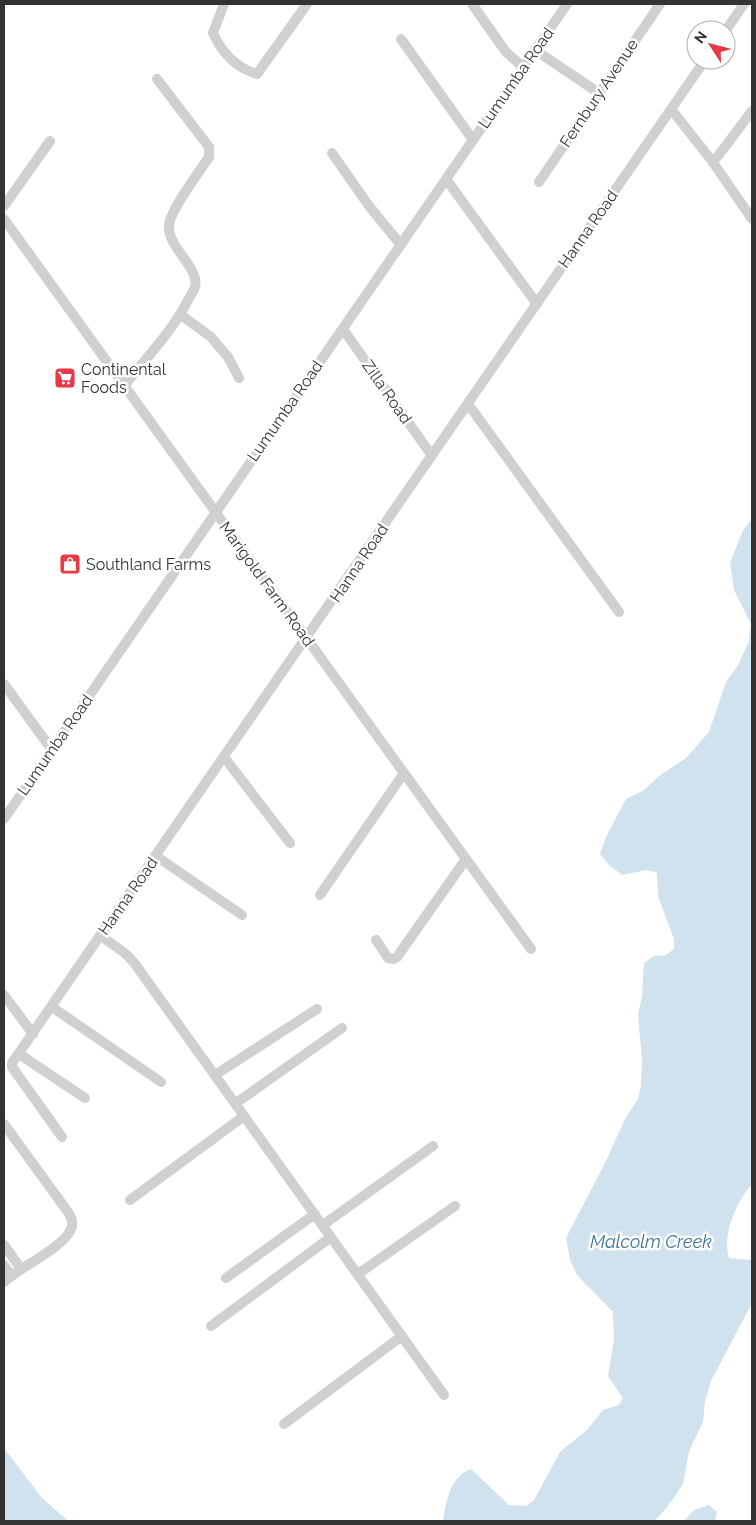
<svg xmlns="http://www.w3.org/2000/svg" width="756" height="1525" font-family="Raleway,sans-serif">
<rect width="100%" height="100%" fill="#fff"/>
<g fill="#cfe2ee">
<path d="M752 519V1184C736 1203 722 1234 729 1258L752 1260V1303L711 1381 705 1401 703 1422 689 1451 683 1484 671 1502 655 1521H443C446 1502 450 1476 471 1469L509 1505 526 1506 534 1500 560 1452 588 1429 603 1410 619 1405 623 1398 608 1376 614 1339 613 1312 577 1275 570 1260 566 1238 604 1165 625 1119 638 1099 641 1086 642 1060 638 1015 642 996 644 963 654 956 666 955 674 949V939L658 896 657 873 646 870 622 875 609 865 600 854 606 837 626 799 643 791 659 776 686 758 709 732 726 682 738 665 749 641 751 624 734 590 730 563 743 530Z"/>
<polygon points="4,1448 42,1498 68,1521 4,1521"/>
<polygon points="709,1505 717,1512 715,1521 684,1521 694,1510"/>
</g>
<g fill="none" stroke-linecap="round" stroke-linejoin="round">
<g stroke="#d0d0d0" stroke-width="10">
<path d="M224 4 213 33C222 53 237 68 257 74L307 4"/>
<polyline points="472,4 506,52 523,67"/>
<polyline points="726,30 744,4"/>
<polyline points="401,39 473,140"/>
<polyline points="535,50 599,93"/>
<polyline points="671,109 712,161 752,219"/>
<polyline points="332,153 369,206 401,245"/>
<polyline points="712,161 718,156 752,111"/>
<polyline points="446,179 537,304"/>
<polyline points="539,182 660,4"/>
<polyline points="4,206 50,141"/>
<polyline points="4,219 531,949"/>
<polyline points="181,315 211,337 228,357 239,378"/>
<polyline points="343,329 432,456"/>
<path d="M124 386C146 358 172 332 188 300 190 296 194 291 195 287 200 268 168 248 169 226 169 211 200 171 209 157V147L157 79"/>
<polyline points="468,404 619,612"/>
<polyline points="4,684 52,750"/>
<polyline points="224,757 290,843"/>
<polyline points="4,819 567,4"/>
<polyline points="156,856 242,915"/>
<polyline points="320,895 404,773"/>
<polyline points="101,936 126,954 135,964 444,1395"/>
<polyline points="376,940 388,958 393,959 397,957 466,859"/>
<polyline points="4,995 33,1034"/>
<polyline points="52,1007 161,1082"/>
<polyline points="19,1054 85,1098"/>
<polyline points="215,1075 317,1009"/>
<polyline points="236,1103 342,1028"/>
<path d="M4 1124 68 1212C72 1218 74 1225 70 1231 63 1247 19 1268 4 1282"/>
<polyline points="62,1137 12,1067 12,1063 705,60"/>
<polyline points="130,1200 244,1116"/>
<polyline points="323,1225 433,1146"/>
<polyline points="4,1245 21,1269"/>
<polyline points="4,1265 11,1275"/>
<polyline points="358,1274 455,1206"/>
<polyline points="226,1278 315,1214"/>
<polyline points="211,1326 331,1237"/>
<polyline points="284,1424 402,1336"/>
</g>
</g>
<defs>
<g id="supermarket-square" transform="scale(1.125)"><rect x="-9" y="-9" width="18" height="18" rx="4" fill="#e63946" stroke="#fff"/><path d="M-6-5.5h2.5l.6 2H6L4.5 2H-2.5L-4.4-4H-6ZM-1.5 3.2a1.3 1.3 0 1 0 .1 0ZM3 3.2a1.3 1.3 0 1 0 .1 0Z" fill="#fff"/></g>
<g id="shop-square" transform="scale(1.125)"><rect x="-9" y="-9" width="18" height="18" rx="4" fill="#e63946" stroke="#fff"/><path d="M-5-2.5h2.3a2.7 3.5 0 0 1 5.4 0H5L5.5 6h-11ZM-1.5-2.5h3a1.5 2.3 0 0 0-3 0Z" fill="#fff"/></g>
</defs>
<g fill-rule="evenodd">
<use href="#supermarket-square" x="65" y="378"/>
<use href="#shop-square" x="70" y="564"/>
</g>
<g text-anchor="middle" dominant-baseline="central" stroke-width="5" stroke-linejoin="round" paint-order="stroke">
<g font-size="16" fill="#333" stroke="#fff">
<text transform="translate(516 78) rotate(-55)">Lumumba Road</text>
<text transform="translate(599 93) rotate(-56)">Fernbury Avenue</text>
<text transform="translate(588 229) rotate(-55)">Hanna Road</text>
<text transform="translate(387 392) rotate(55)">Zilla Road</text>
<text transform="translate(285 411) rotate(-55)">Lumumba Road</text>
<text transform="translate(359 563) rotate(-56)">Hanna Road</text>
<text transform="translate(267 584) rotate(54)">Marigold Farm Road</text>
<text transform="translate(55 745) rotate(-55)">Lumumba Road</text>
<text transform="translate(128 896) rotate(-55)">Hanna Road</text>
</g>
<g font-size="16" fill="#333" stroke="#fff" text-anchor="start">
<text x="81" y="369">Continental<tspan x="81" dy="18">Foods</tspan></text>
<text x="86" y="564">Southland Farms</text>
</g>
<g font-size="18" font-style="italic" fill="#3f7597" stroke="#fff">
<text x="651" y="1241">Malcolm Creek</text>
</g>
</g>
<rect width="756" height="1525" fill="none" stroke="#333333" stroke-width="10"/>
<g transform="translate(711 45) rotate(306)"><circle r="24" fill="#ffffff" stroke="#adadad"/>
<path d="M0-4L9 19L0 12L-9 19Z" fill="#e63946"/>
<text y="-8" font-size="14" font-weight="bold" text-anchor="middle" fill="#333333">N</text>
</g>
</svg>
